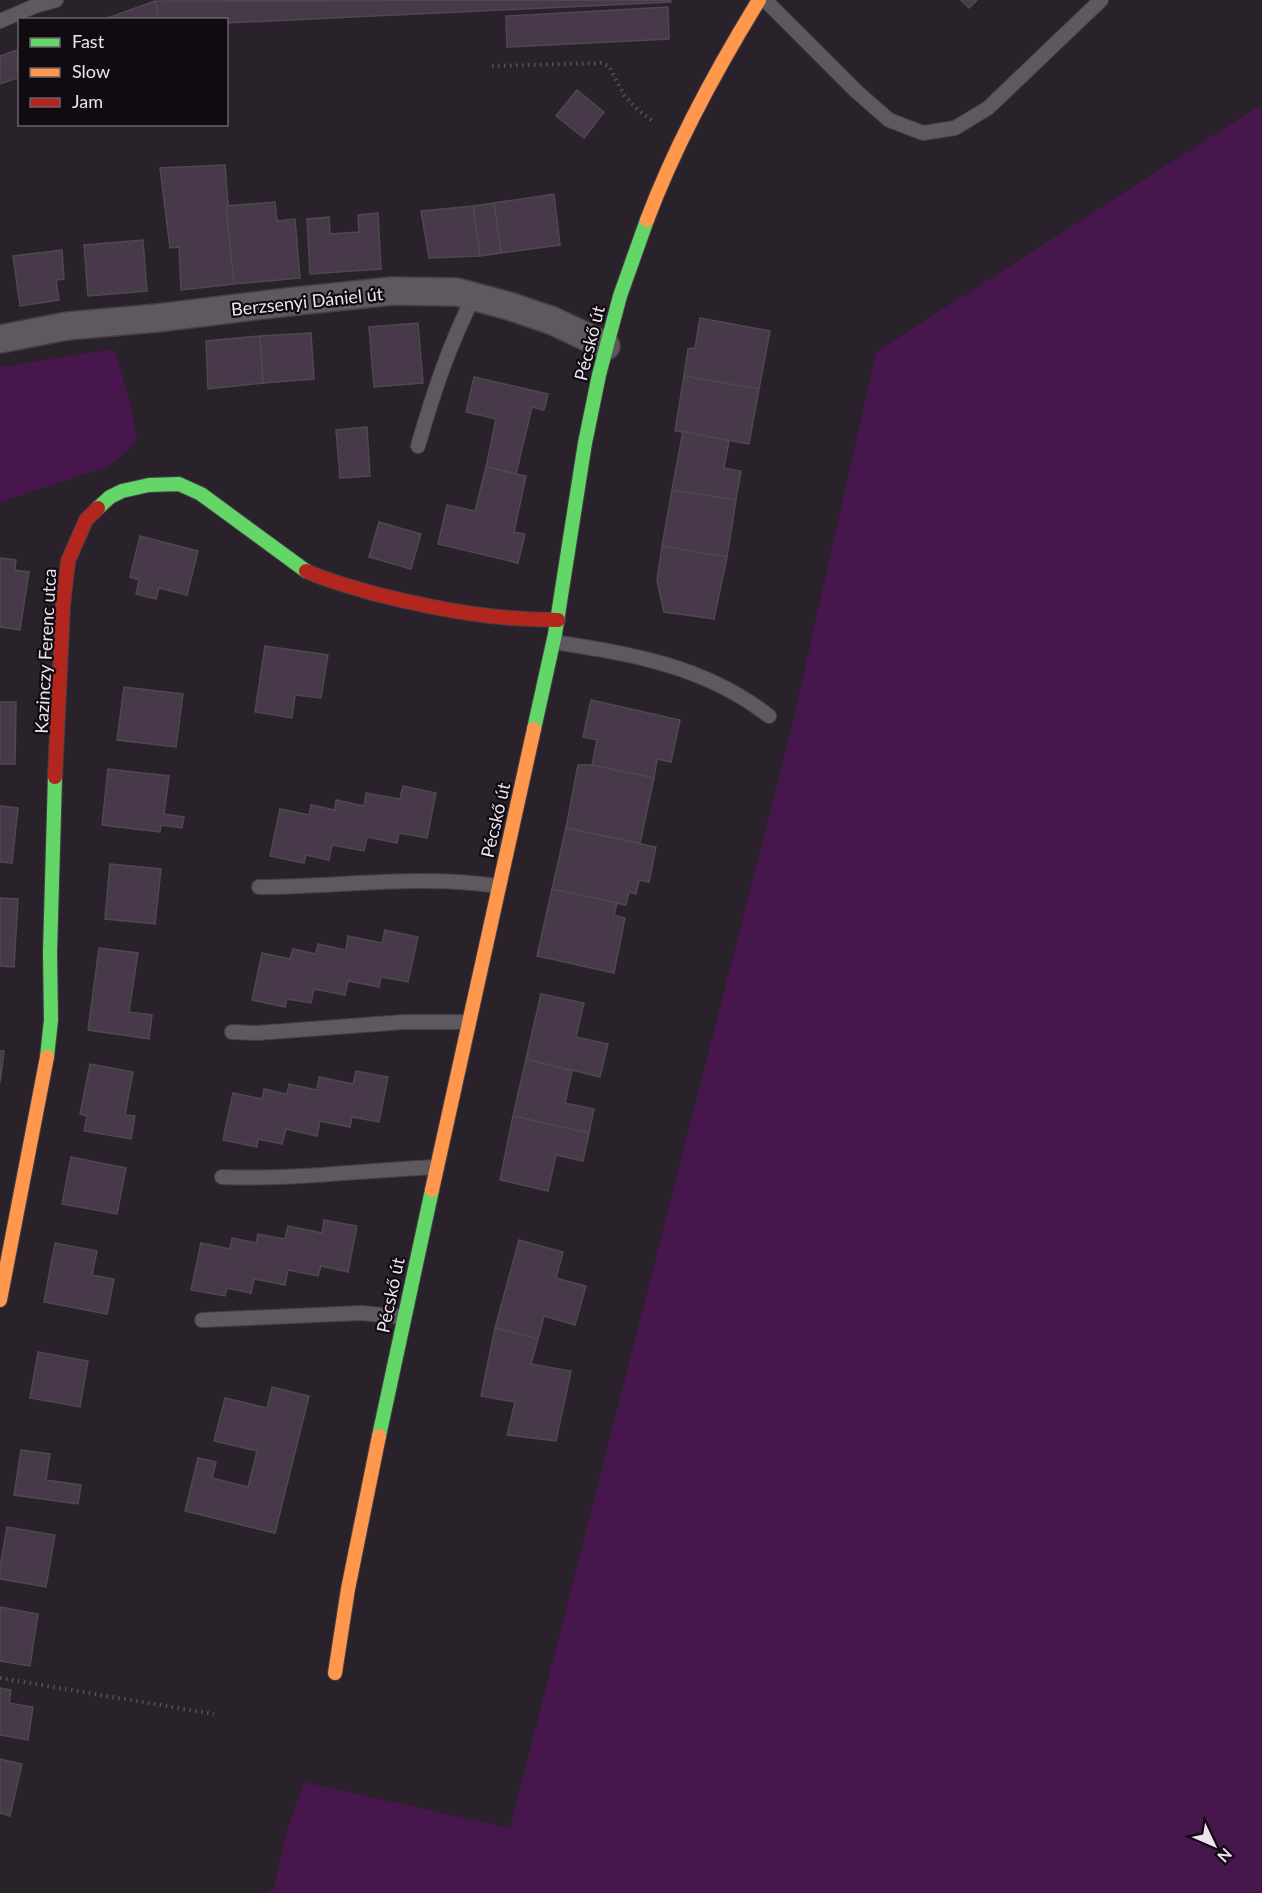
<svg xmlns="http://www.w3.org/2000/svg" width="1262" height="1893" font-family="Lato,sans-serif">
<rect width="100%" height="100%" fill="#29222a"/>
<g fill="#46164d">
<polygon points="1262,104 1262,1893 266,1893 274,1888 286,1834 304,1782 510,1828 791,730 876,352"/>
<polygon points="114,349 129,399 137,438 130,449 109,466 0,502 0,367"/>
</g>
<g fill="#473949" stroke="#4e484f" stroke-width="1.5">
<polygon points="671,0 671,2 226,23 226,20 159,20 155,1"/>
<polygon points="961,0 977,0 969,8"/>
<polygon points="155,1 159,20 102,20"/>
<polygon points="668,7 669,39 507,47 506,16"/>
<polygon points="20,49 20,77 0,84 0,56"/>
<polygon points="577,90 604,112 584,138 556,116"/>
<polygon points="225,165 234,284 181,290 179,247 170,248 160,168"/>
<polygon points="554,194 560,245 501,253 494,203"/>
<polygon points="275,202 277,221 295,219 300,278 234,284 226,206"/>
<polygon points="494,203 501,253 480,256 473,206"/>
<polygon points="473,206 480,256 429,258 421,211"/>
<polygon points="378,213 381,269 310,274 307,219 329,217 330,234 359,232 358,215"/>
<polygon points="143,240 147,291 88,296 84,245"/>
<polygon points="62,250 64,279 56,280 59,300 20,306 13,256"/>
<polygon points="700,318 770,331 759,389 684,376 688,349 695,348"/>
<polygon points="418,323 423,383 374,387 369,327"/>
<polygon points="311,333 314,379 263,383 260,336"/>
<polygon points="260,336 263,383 208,389 206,341"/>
<polygon points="684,376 759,389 749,444 675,431"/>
<polygon points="474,377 548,394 544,410 532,407 516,474 486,467 496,419 466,412"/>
<polygon points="367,427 370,476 340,478 336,430"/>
<polygon points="683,431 729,441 724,468 741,471 736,500 672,490"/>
<polygon points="486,467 526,476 514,532 525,534 518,563 438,544 447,505 475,511"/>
<polygon points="672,490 736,500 727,557 662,546"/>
<polygon points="379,522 421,534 411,569 369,557"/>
<polygon points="140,536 198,551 187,595 159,588 156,599 136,594 139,580 130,577"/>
<polygon points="662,546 727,557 714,619 664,612 657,581"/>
<polygon points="0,558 16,560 15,570 29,572 20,630 0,627"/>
<polygon points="265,646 328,655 321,698 295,695 292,718 255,712"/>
<polygon points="124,687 183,694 176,747 117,740"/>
<polygon points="591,700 680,720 671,762 657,759 654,778 592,765 597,740 583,737"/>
<polygon points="0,702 16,702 15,764 0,764"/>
<polygon points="578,765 592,765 654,778 640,843 566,828"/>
<polygon points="108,769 169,776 164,814 184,817 182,828 161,825 160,832 102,825"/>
<polygon points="403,786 436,793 427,838 399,833 397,843 367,837 364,851 332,845 329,860 306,855 304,863 270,856 280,809 309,815 311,805 335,810 336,800 364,806 366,793 400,799"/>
<polygon points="0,806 18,808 12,863 0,862"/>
<polygon points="566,828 656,847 649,882 639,880 636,894 629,892 626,905 552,889"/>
<polygon points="110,864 161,869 155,924 105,919"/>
<polygon points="552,889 617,903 614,915 625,918 614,973 537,956"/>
<polygon points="0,898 18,899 14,967 0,966"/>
<polygon points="385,930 418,937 408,982 381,977 379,987 348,981 345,995 314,989 311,1003 287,999 285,1007 252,1000 262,953 290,959 293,949 316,954 318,944 346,950 348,936 382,943"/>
<polygon points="99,948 138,953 129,1012 152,1015 149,1039 88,1030"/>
<polygon points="541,994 584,1003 576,1037 608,1044 600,1077 526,1059"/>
<polygon points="0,1051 4,1051 0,1083"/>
<polygon points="526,1059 572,1071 565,1103 594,1109 589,1133 513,1116"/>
<polygon points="90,1064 133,1072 125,1115 135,1116 131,1139 84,1131 87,1116 80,1114"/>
<polygon points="356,1071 388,1077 379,1122 352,1117 350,1127 320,1121 317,1136 286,1129 282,1144 258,1139 257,1147 223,1140 233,1093 262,1099 264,1089 287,1094 289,1084 317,1090 319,1077 353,1084"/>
<polygon points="513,1116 589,1133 583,1161 556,1155 548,1191 500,1180"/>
<polygon points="71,1157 126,1168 117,1214 62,1204"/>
<polygon points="324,1220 357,1226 348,1272 321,1266 318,1276 288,1270 285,1285 254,1279 251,1293 227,1288 225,1296 191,1290 201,1243 230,1249 232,1238 256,1243 258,1234 285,1239 288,1226 322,1233"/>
<polygon points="519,1240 563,1252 556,1278 586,1286 575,1325 544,1316 538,1339 495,1328"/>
<polygon points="55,1243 97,1251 92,1275 114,1279 107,1314 44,1302"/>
<polygon points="495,1328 538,1339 531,1364 571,1371 556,1441 507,1435 515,1402 481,1396"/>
<polygon points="38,1352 88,1361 80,1407 30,1398"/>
<polygon points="272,1387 309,1396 275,1533 185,1511 198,1458 216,1462 212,1478 248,1487 257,1451 214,1441 225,1398 267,1408"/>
<polygon points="21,1450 50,1454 46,1480 81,1485 78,1504 14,1495"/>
<polygon points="7,1527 55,1535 46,1587 0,1579 0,1568"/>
<polygon points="0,1607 38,1614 30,1666 0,1661"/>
<polygon points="0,1688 11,1690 9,1703 33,1707 28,1740 0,1735"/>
<polygon points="0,1759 22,1764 10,1816 0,1813"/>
</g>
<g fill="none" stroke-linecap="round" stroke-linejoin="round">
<g stroke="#453f46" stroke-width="16">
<g id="lane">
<polyline points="765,0 856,91 889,120 923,133 955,128 988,108 1101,0"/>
<polyline points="0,21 35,6 56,0"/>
<path d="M418 446C433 394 449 345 474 296"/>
<path d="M554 642C632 654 705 666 769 716"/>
<path d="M259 887C339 887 418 874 498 886"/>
<polyline points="232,1032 257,1033 404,1022 469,1022"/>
<path d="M222 1177C294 1180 365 1170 437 1167"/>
<polyline points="202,1320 361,1313 404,1317"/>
</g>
</g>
<g stroke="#453f46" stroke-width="30">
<polyline id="street" points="0,339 67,326 157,318 288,302 392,291 457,292 509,306 553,321 606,346"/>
</g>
<g stroke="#453f46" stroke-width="16">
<g id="fast">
<polyline points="98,508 110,497 122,491 149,485 179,484 201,494 306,571"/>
<polyline points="534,729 555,634 585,443 599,375 620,296 647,220"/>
<polyline points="47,1057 51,1020 50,952 55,777"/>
<polyline points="379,1436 432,1190"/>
</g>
</g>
<g stroke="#453f46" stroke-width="16">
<g id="slow">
<path d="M647 220C676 143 716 70 759 0"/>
<polyline points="432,1190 534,729"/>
<polyline points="0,1300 47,1057"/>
<polyline points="335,1673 348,1589 379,1436"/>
</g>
</g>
<g stroke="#453f46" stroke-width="16">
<g id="jam">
<path d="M306 571C330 582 355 588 380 595 440 610 496 620 558 620"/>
<polyline points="55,777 63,605 68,561 86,520 98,508"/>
</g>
</g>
<g stroke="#575257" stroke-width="4" stroke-dasharray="1.5 4.5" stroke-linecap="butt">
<polyline points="492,66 601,63 609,66 624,95 638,110 654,122"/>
<polyline points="0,1678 214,1714"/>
</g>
<use href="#lane" stroke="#5e585f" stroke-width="14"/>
<use href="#street" stroke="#5e585f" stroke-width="27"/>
<use href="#fast" stroke="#63d668" stroke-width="14"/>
<use href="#slow" stroke="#ff974d" stroke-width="14"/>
<use href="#jam" stroke="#b3261e" stroke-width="14"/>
</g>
<g text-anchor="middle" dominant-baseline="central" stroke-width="4.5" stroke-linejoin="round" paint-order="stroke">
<g font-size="18" fill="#ede3ee" stroke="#100a11">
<text transform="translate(307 301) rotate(-6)">Berzsenyi Dániel út</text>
<text transform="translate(589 343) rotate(-76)">Pécskő út</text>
<text transform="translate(45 651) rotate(-87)">Kazinczy Ferenc utca</text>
<text transform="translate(495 820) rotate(-77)">Pécskő út</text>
<text transform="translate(390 1295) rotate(-78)">Pécskő út</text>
</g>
</g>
<rect x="18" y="18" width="210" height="108" fill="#100a11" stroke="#686169" stroke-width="1.5"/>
<rect x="30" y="38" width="30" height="9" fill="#63d668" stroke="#686169" stroke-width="1.5"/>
<text x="72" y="48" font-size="18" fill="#ede3ee">Fast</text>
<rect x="30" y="68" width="30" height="9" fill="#ff974d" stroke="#686169" stroke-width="1.5"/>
<text x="72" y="78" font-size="18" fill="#ede3ee">Slow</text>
<rect x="30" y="98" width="30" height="9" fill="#b3261e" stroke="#686169" stroke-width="1.5"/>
<text x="72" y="108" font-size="18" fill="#ede3ee">Jam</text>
<g transform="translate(1214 1845) rotate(134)" stroke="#100a11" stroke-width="4.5" paint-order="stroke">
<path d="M0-4.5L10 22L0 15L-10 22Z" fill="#ede3ee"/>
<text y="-9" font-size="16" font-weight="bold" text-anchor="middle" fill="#ede3ee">N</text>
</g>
</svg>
